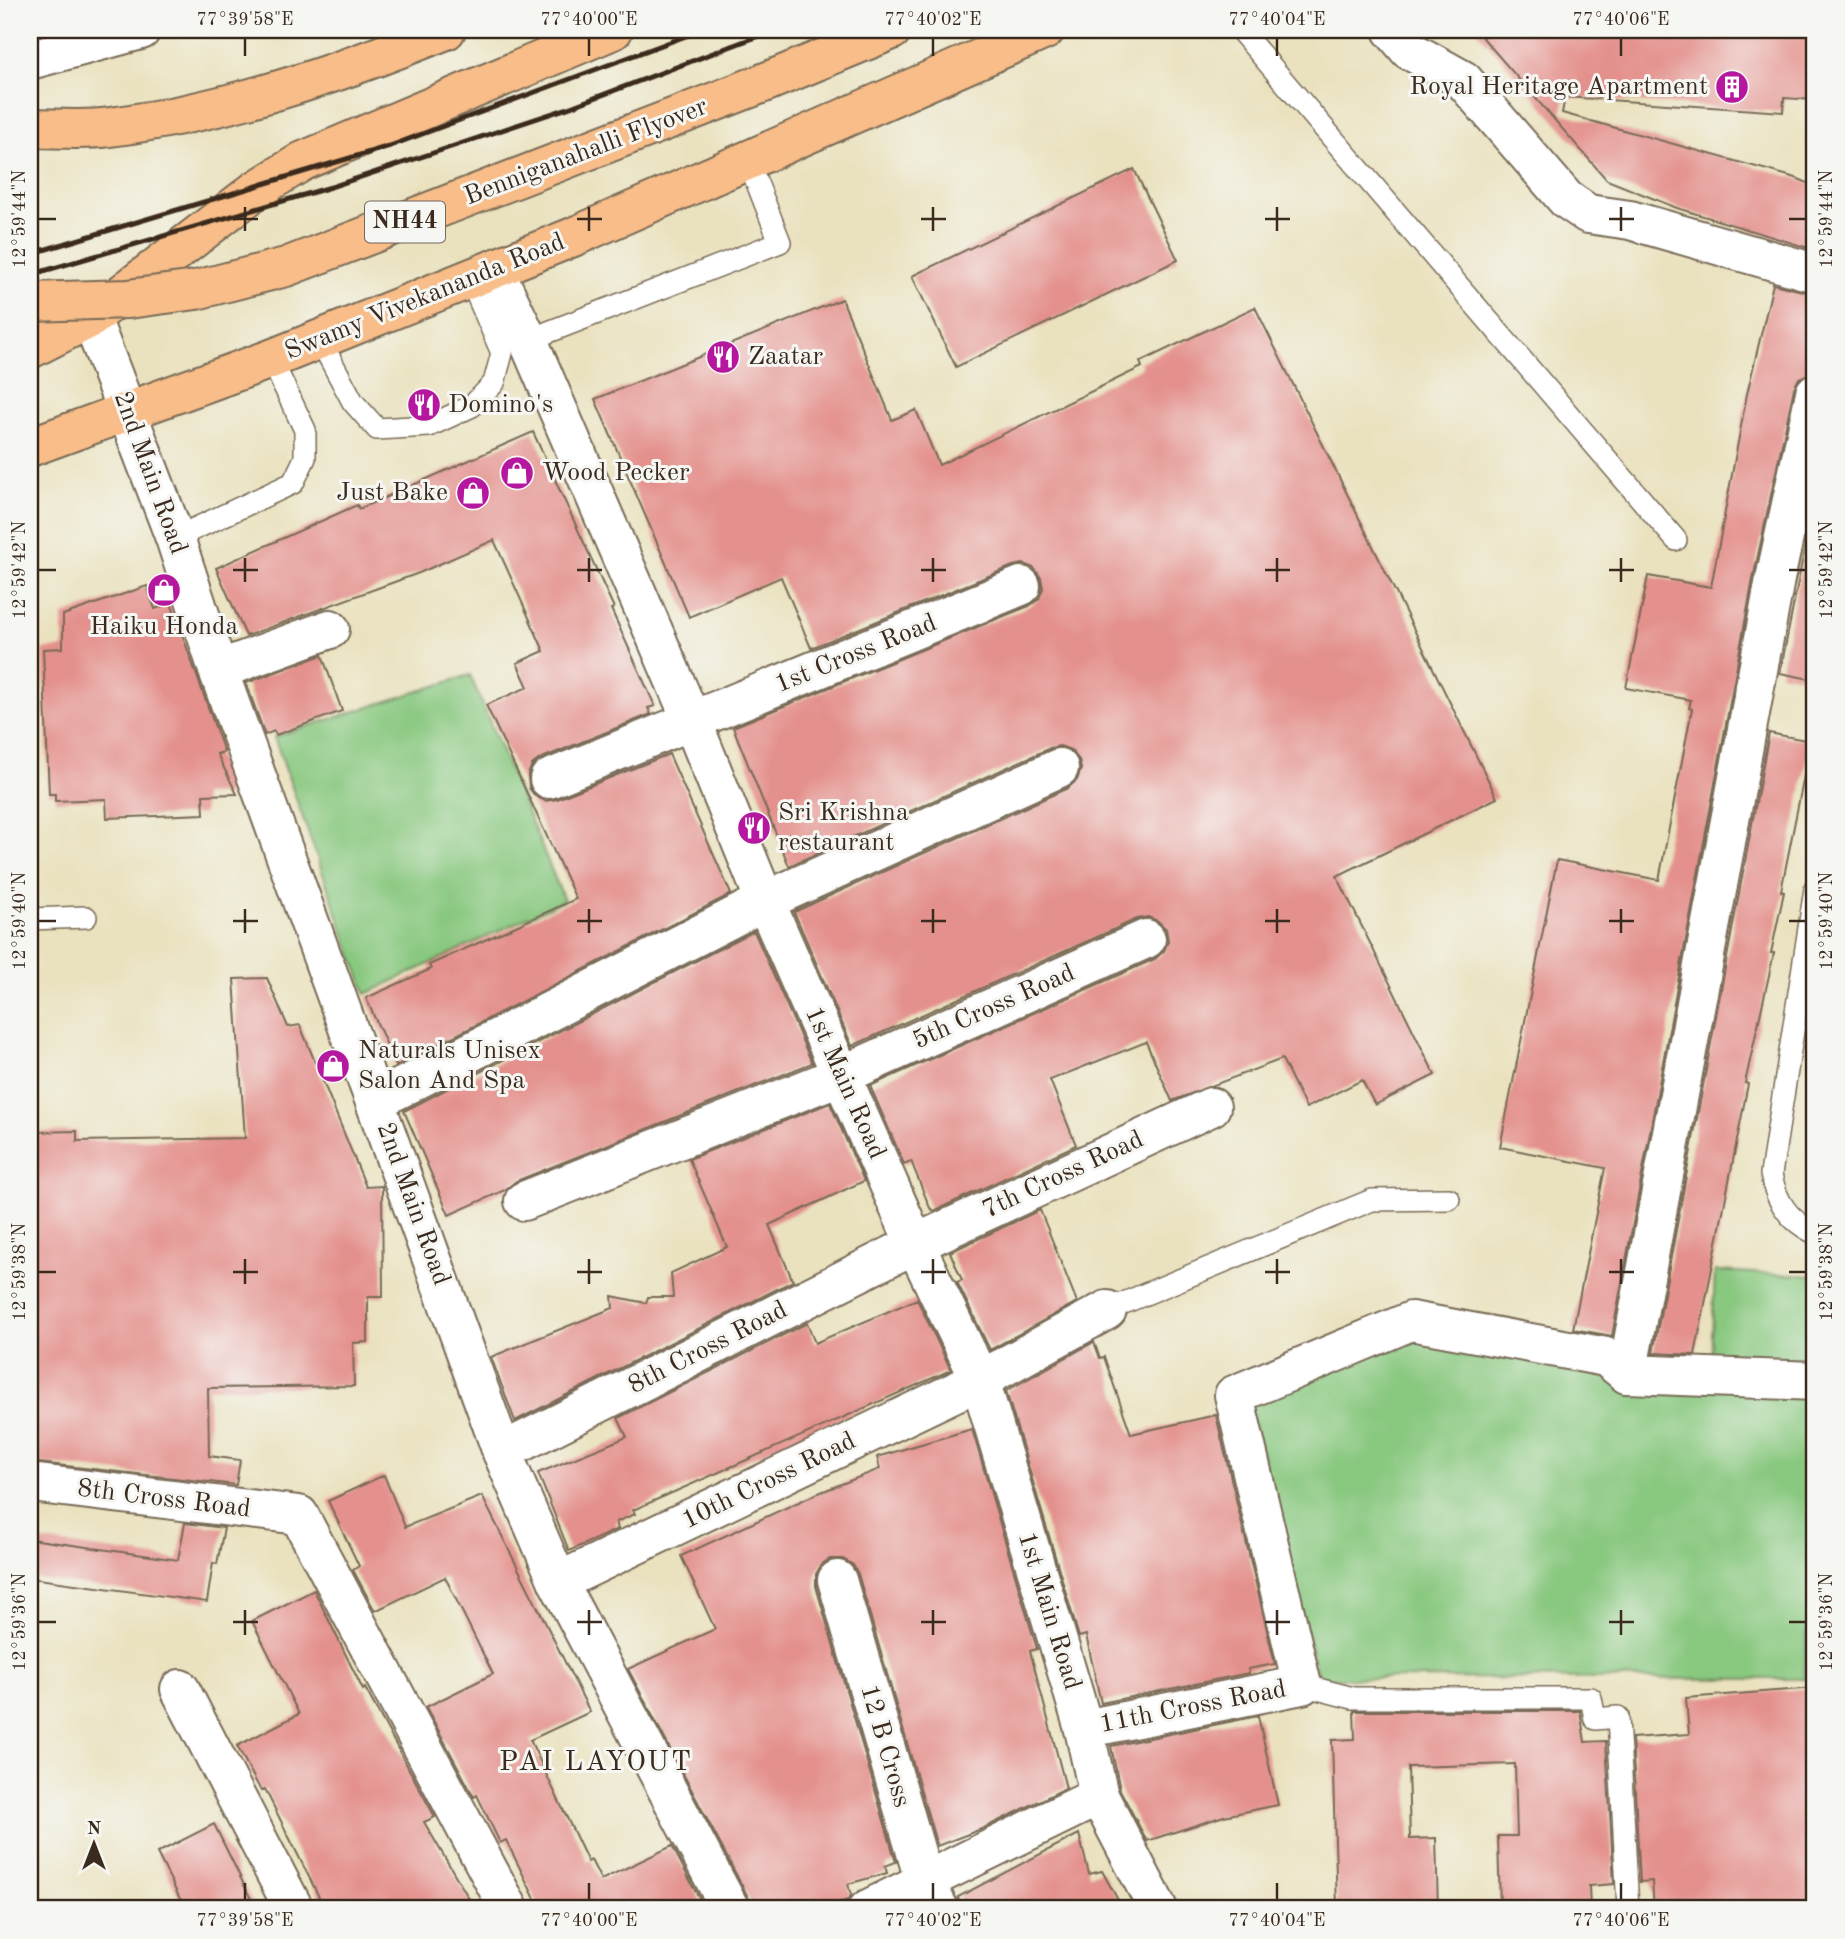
<svg xmlns="http://www.w3.org/2000/svg" width="1845" height="1939" font-family="'Old Standard TT',serif">
<rect width="100%" height="100%" fill="#f6f6f2"/>
<filter id="ink" filterUnits="userSpaceOnUse"><feTurbulence type="fractalNoise" baseFrequency=".0143" numOctaves="2"/><feDisplacementMap in="SourceGraphic" scale="14" xChannelSelector="R" yChannelSelector="G"/><feConvolveMatrix kernelMatrix="1 2 1 2 8 2 1 2 1" color-interpolation-filters="sRGB"/></filter>
<filter id="wash" filterUnits="userSpaceOnUse"><feTurbulence type="fractalNoise" baseFrequency=".00686" numOctaves="4" result="noise"/><feDisplacementMap in="SourceGraphic" scale="28" xChannelSelector="R" yChannelSelector="G"/><feGaussianBlur stdDeviation="1.57" result="paint"/><feColorMatrix in="noise" values="0 0 0 0 0 0 0 0 0 0 0 0 0 0 0 0 0 1.4 0 .05"/><feComposite in="paint" operator="in"/></filter>
<g filter="url(#wash)">
<rect width="100%" height="100%" fill="#eae2bf"/>
<g fill="#88c87f" stroke="#62794e" stroke-width="2">
<polygon points="470,675 564,900 366,994 274,737"/>
<polygon points="1715,1271 1815,1276 1815,1362 1711,1357"/>
<polygon points="1413,1332 1616,1380 1815,1391 1815,1535 1804,1679 1318,1678 1248,1399"/>
</g>
<g id="blocks">
<g fill="#e4918d">
<polygon points="1476,30 1815,30 1815,100 1784,98 1783,112 1565,97 1562,113 1796,178 1815,186 1815,250 1677,208 1607,180"/>
<polygon points="1134,169 1178,260 956,367 912,276"/>
<polygon points="1773,284 1815,294 1815,372 1799,378 1794,388 1754,574 1612,1336 1573,1329 1605,1168 1500,1147 1557,860 1659,880 1692,709 1689,708 1691,700 1626,688 1648,576 1711,587 1747,394"/>
<polygon points="842,299 892,420 916,410 939,465 1142,367 1140,362 1255,307 1497,798 1337,876 1435,1075 1375,1105 1362,1080 1306,1108 1282,1059 1172,1101 1146,1042 1050,1080 1076,1145 934,1211 930,1208 911,1161 904,1164 870,1086 1155,959 1164,951 1168,941 1166,929 1158,921 1148,917 1137,919 852,1046 794,912 1068,788 1077,780 1081,769 1079,760 1071,750 1060,746 1050,748 789,866 733,727 1029,606 1039,599 1043,588 1041,578 1034,568 1023,564 1013,566 811,648 781,577 689,617 595,399"/>
<polygon points="533,432 614,608 611,609 655,706 648,708 651,714 540,759 532,765 528,775 529,788 535,796 545,801 557,799 669,754 731,894 396,1066 366,998 431,969 429,965 576,899 486,705 528,687 517,663 544,651 494,540 419,573 246,636 216,568 357,505 359,509"/>
<polygon points="1815,496 1815,680 1780,673"/>
<polygon points="147,586 155,609 171,603 224,752 217,754 237,794 203,795 204,814 107,818 106,799 55,801 55,794 49,794 43,649 63,648 63,615"/>
<polygon points="322,655 342,711 276,735 274,731 265,735 246,683"/>
<polygon points="1769,733 1811,741 1781,891 1784,892 1771,953 1774,953 1745,1083 1748,1084 1695,1355 1653,1353"/>
<polygon points="754,931 812,1063 516,1181 505,1190 449,1215 404,1111"/>
<polygon points="267,978 288,1027 300,1025 366,1187 382,1186 383,1297 368,1297 368,1342 353,1343 354,1386 208,1388 209,1456 240,1460 236,1485 30,1462 30,1132 77,1131 77,1141 245,1138 234,979"/>
<polygon points="830,1103 864,1181 769,1225 793,1281 515,1421 491,1357 613,1308 612,1296 646,1303 648,1297 673,1297 671,1273 727,1247 689,1159"/>
<polygon points="1040,1210 1077,1302 990,1350 957,1282 962,1280 950,1252"/>
<polygon points="917,1299 951,1370 633,1510 635,1514 616,1522 618,1529 569,1551 538,1473 627,1437 618,1418 807,1323 815,1343"/>
<polygon points="1094,1342 1100,1358 1104,1357 1131,1434 1216,1415 1275,1664 1248,1669 1249,1673 1101,1703 1086,1635 1079,1637 1006,1391"/>
<polygon points="972,1429 1037,1649 1030,1651 1066,1788 984,1828 937,1846 858,1574 853,1565 843,1559 830,1559 822,1564 816,1574 816,1586 896,1862 885,1866 887,1873 848,1884 851,1895 849,1900 812,1909 752,1909 749,1899 628,1669 715,1629 681,1556 816,1494 880,1469 877,1457"/>
<polygon points="384,1475 405,1527 482,1496 590,1712 530,1740 588,1862 591,1860 601,1880 672,1846 705,1909 540,1909 506,1840 500,1843 477,1795 474,1797 426,1707 493,1674 445,1577 375,1611 353,1570 359,1566 328,1501"/>
<polygon points="185,1523 224,1528 217,1564 213,1563 207,1602 30,1578 30,1539 178,1560"/>
<polygon points="314,1590 363,1690 365,1688 435,1817 424,1822 475,1909 325,1909 265,1789 261,1791 237,1746 299,1714 252,1621"/>
<polygon points="1815,1688 1815,1798 1810,1798 1815,1848 1815,1909 1654,1909 1652,1881 1640,1882 1632,1738 1689,1734 1686,1698"/>
<polygon points="1354,1711 1580,1711 1585,1742 1606,1741 1614,1884 1589,1886 1590,1909 1500,1909 1498,1836 1517,1836 1515,1764 1408,1767 1410,1839 1436,1838 1438,1909 1337,1909 1332,1740 1355,1739"/>
<polygon points="1258,1716 1278,1805 1224,1816 1147,1841 1120,1790 1111,1746"/>
<polygon points="214,1824 256,1909 185,1909 157,1853"/>
<polygon points="1079,1834 1089,1874 1102,1871 1123,1909 961,1909 958,1897"/>
</g>
</g>
</g>
<g filter="url(#ink)">
<use href="#blocks" fill-opacity="0" stroke="#786a56" stroke-width="2"/>
<g fill="none" stroke-linecap="round" stroke-linejoin="round">
<g stroke="#786a56" stroke-width="24">
<g id="service">
<polyline points="1240,30 1676,540"/>
<polyline points="320,340 353,402 377,429 429,426 472,406 494,383 502,353 470,279"/>
<polyline points="528,340 780,242 748,160"/>
<polyline points="175,538 293,483 305,458 305,430 271,359"/>
<path d="M1815 889 1771 1174C1776 1202 1789 1221 1815 1233"/>
<polyline points="30,919 86,917"/>
<polyline points="1107,1310 1372,1200 1449,1199"/>
<polyline points="1302,1685 1353,1698 1591,1698 1595,1719 1618,1717 1628,1909"/>
</g>
</g>
<g stroke="#786a56" stroke-width="42">
<g id="minor">
<polyline points="1392,30 1409,50 1463,80 1566,199 1588,214 1630,220 1815,273"/>
<polyline points="30,60 141,30"/>
<polyline points="494,269 528,340 692,721 765,901 915,1244 980,1380 1084,1729 1099,1796 1158,1909"/>
<polyline points="91,318 175,538 218,670 502,1452 558,1582 730,1909"/>
<polyline points="218,670 330,629"/>
<polyline points="549,779 1021,586"/>
<polyline points="377,1100 765,901 1059,768"/>
<polyline points="524,1201 842,1075 1146,939"/>
<polyline points="1627,1374 1775,579 1815,393"/>
<polyline points="502,1452 915,1244 1211,1107"/>
<polyline points="30,1483 299,1515 509,1909"/>
<polyline points="837,1580 924,1880 939,1909"/>
<polyline points="558,1582 980,1380 1107,1310"/>
<polyline points="180,1689 294,1909"/>
<polyline points="1084,1729 1302,1685 1234,1395 1411,1321 1606,1357 1627,1374 1815,1381"/>
<polyline points="868,1909 1099,1796"/>
</g>
</g>
<g stroke="#786a56" stroke-width="42">
<g id="primary">
<polyline points="30,349 91,318 256,190 303,161 613,30"/>
<polyline points="30,447 271,359 573,237 1045,30"/>
</g>
</g>
<g stroke="#786a56" stroke-width="42">
<g id="trunk">
<polyline points="766,82 892,30"/>
<path d="M30 128C56 128 84 131 110 127 226 112 338 74 446 30"/>
</g>
</g>
<use href="#service" stroke="#fff" stroke-width="21"/>
<use href="#minor" stroke="#fff" stroke-width="38"/>
<use href="#primary" stroke="#f8bd88" stroke-width="38"/>
<use href="#trunk" stroke="#f8bd88" stroke-width="38"/>
<g stroke="#3b2a1e" stroke-width="5">
<polyline points="30,254 390,146 702,30"/>
<polyline points="30,275 331,187 568,108 774,30"/>
</g>
<g stroke="#786a56" stroke-width="42" stroke-linecap="butt">
<polyline id="trunk-bridge" points="30,302 128,299 196,290 286,267 766,82"/>
</g>
<use href="#trunk-bridge" stroke="#f8bd88" stroke-width="38"/>
</g>
</g>
<path fill="none" stroke="#3b2a1e" stroke-width="2.5" d="M245 38V56M589 38V56M933 38V56M1277 38V56M1621 38V56M245 207V231M589 207V231M933 207V231M1277 207V231M1621 207V231M38 219H56M233 219H258M577 219H602M921 219H946M1265 219H1290M1609 219H1634M1789 219H1806M245 558V582M589 558V582M933 558V582M1277 558V582M1621 558V582M38 570H56M233 570H258M577 570H602M921 570H946M1265 570H1290M1609 570H1634M1789 570H1806M245 909V933M589 909V933M933 909V933M1277 909V933M1621 909V933M38 921H56M233 921H258M577 921H602M921 921H946M1265 921H1290M1609 921H1634M1789 921H1806M245 1259V1284M589 1259V1284M933 1259V1284M1277 1259V1284M1621 1259V1284M38 1272H56M233 1272H258M577 1272H602M921 1272H946M1265 1272H1290M1609 1272H1634M1789 1272H1806M245 1610V1635M589 1610V1635M933 1610V1635M1277 1610V1635M1621 1610V1635M38 1622H56M233 1622H258M577 1622H602M921 1622H946M1265 1622H1290M1609 1622H1634M1789 1622H1806M245 1883V1900M589 1883V1900M933 1883V1900M1277 1883V1900M1621 1883V1900"/>
<defs>
<g id="building-disc" transform="scale(1.75)"><circle r="9.5" fill="#b5179e" stroke="#f6f6f2"/><path d="M-4-6H4V6H1V3H-1V6H-4ZM-2.5-4.3h1.7v1.8h-1.7ZM.8-4.3h1.7v1.8H.8ZM-2.5-1h1.7V.8h-1.7ZM.8-1h1.7V.8H.8Z" fill="#fff"/></g>
<g id="restaurant-disc" transform="scale(1.75)"><circle r="9.5" fill="#b5179e" stroke="#f6f6f2"/><path d="M-5-6h1v4h1v-4h1v4h1v-4h1v5L-1.5 .5V6h-2V.5L-5-1ZM5-6V6H3V1.5H1.5Q1.5-4 5-6Z" fill="#fff"/></g>
<g id="shop-disc" transform="scale(1.75)"><circle r="9.5" fill="#b5179e" stroke="#f6f6f2"/><path d="M-5-2.5h2.3a2.7 3.5 0 0 1 5.4 0H5L5.5 6h-11ZM-1.5-2.5h3a1.5 2.3 0 0 0-3 0Z" fill="#fff"/></g>
</defs>
<g fill-rule="evenodd">
<use href="#building-disc" x="1732" y="87"/>
<use href="#restaurant-disc" x="723" y="357"/>
<use href="#restaurant-disc" x="424" y="405"/>
<use href="#shop-disc" x="517" y="473"/>
<use href="#shop-disc" x="473" y="493"/>
<use href="#shop-disc" x="164" y="590"/>
<use href="#restaurant-disc" x="754" y="828"/>
<use href="#shop-disc" x="333" y="1066"/>
</g>
<g text-anchor="middle" dominant-baseline="central" stroke-width="6" stroke-linejoin="round" paint-order="stroke">
<rect fill="#f6f6f2" stroke="#73675e" stroke-width="2" x="365" y="201.5" width="80" height="41" rx="5"/>
<g font-size="24" font-weight="bold" fill="#3b2a1e">
<text x="405" y="222">NH44</text>
</g>
<g font-size="26" fill="#3b2a1e" stroke="#f6f6f2" text-anchor="start">
<text x="1708" y="87" text-anchor="end">Royal Heritage Apartment</text>
<text x="748" y="357">Zaatar</text>
<text x="448" y="405">Domino's</text>
<text x="542" y="473">Wood Pecker</text>
<text x="448" y="493" text-anchor="end">Just Bake</text>
<text x="164" y="627" text-anchor="middle">Haiku Honda</text>
<text x="778" y="813">Sri Krishna<tspan x="778" dy="30">restaurant</tspan></text>
<text x="358" y="1051">Naturals Unisex<tspan x="358" dy="30">Salon And Spa</tspan></text>
</g>
<g font-size="26" fill="#3b2a1e" stroke="#f6f6f2">
<text transform="translate(586 152) rotate(-21)">Benniganahalli Flyover</text>
<text transform="translate(425 297) rotate(-22)">Swamy Vivekananda Road</text>
<text transform="translate(150 473) rotate(70)">2nd Main Road</text>
<text transform="translate(856 654) rotate(-22)">1st Cross Road</text>
<text transform="translate(994 1007) rotate(-24)">5th Cross Road</text>
<text transform="translate(845 1083) rotate(66)">1st Main Road</text>
<text transform="translate(1063 1175) rotate(-25)">7th Cross Road</text>
<text transform="translate(413 1204) rotate(70)">2nd Main Road</text>
<text transform="translate(708 1348) rotate(-27)">8th Cross Road</text>
<text transform="translate(769 1481) rotate(-26)">10th Cross Road</text>
<text transform="translate(164 1499) rotate(7)">8th Cross Road</text>
<text transform="translate(1049 1611) rotate(73)">1st Main Road</text>
<text transform="translate(1193 1707) rotate(-11)">11th Cross Road</text>
<text transform="translate(885 1746) rotate(74)">12 B Cross</text>
</g>
<g font-size="28" letter-spacing="2" fill="#3b2a1e" stroke="#f6f6f2">
<text x="596" y="1763">PAI LAYOUT</text>
</g>
</g>
<rect width="1845" height="1939" fill="none" stroke="#f6f6f2" stroke-width="77"/>
<g transform="translate(94 1844)" stroke="#f6f6f2" stroke-width="5" paint-order="stroke">
<path d="M0-5L12 26L0 18L-12 26Z" fill="#3b2a1e"/>
<text y="-10" font-size="19" font-weight="bold" text-anchor="middle" fill="#3b2a1e">N</text>
</g>
<rect x="38" y="38" width="1768" height="1862" fill="none" stroke="#3b2a1e" stroke-width="2.5"/>
<g font-size="18" text-anchor="middle" fill="#3b2a1e">
<text x="245" y="25">77°39'58"E</text>
<text x="589" y="25">77°40'00"E</text>
<text x="933" y="25">77°40'02"E</text>
<text x="1277" y="25">77°40'04"E</text>
<text x="1621" y="25">77°40'06"E</text>
<text transform="translate(19 219) rotate(-90)" y="6">12°59'44"N</text>
<text transform="translate(1826 219) rotate(-90)" y="6">12°59'44"N</text>
<text transform="translate(19 570) rotate(-90)" y="6">12°59'42"N</text>
<text transform="translate(1826 570) rotate(-90)" y="6">12°59'42"N</text>
<text transform="translate(19 921) rotate(-90)" y="6">12°59'40"N</text>
<text transform="translate(1826 921) rotate(-90)" y="6">12°59'40"N</text>
<text transform="translate(19 1272) rotate(-90)" y="6">12°59'38"N</text>
<text transform="translate(1826 1272) rotate(-90)" y="6">12°59'38"N</text>
<text transform="translate(19 1622) rotate(-90)" y="6">12°59'36"N</text>
<text transform="translate(1826 1622) rotate(-90)" y="6">12°59'36"N</text>
<text x="245" y="1926">77°39'58"E</text>
<text x="589" y="1926">77°40'00"E</text>
<text x="933" y="1926">77°40'02"E</text>
<text x="1277" y="1926">77°40'04"E</text>
<text x="1621" y="1926">77°40'06"E</text>
</g>
</svg>
